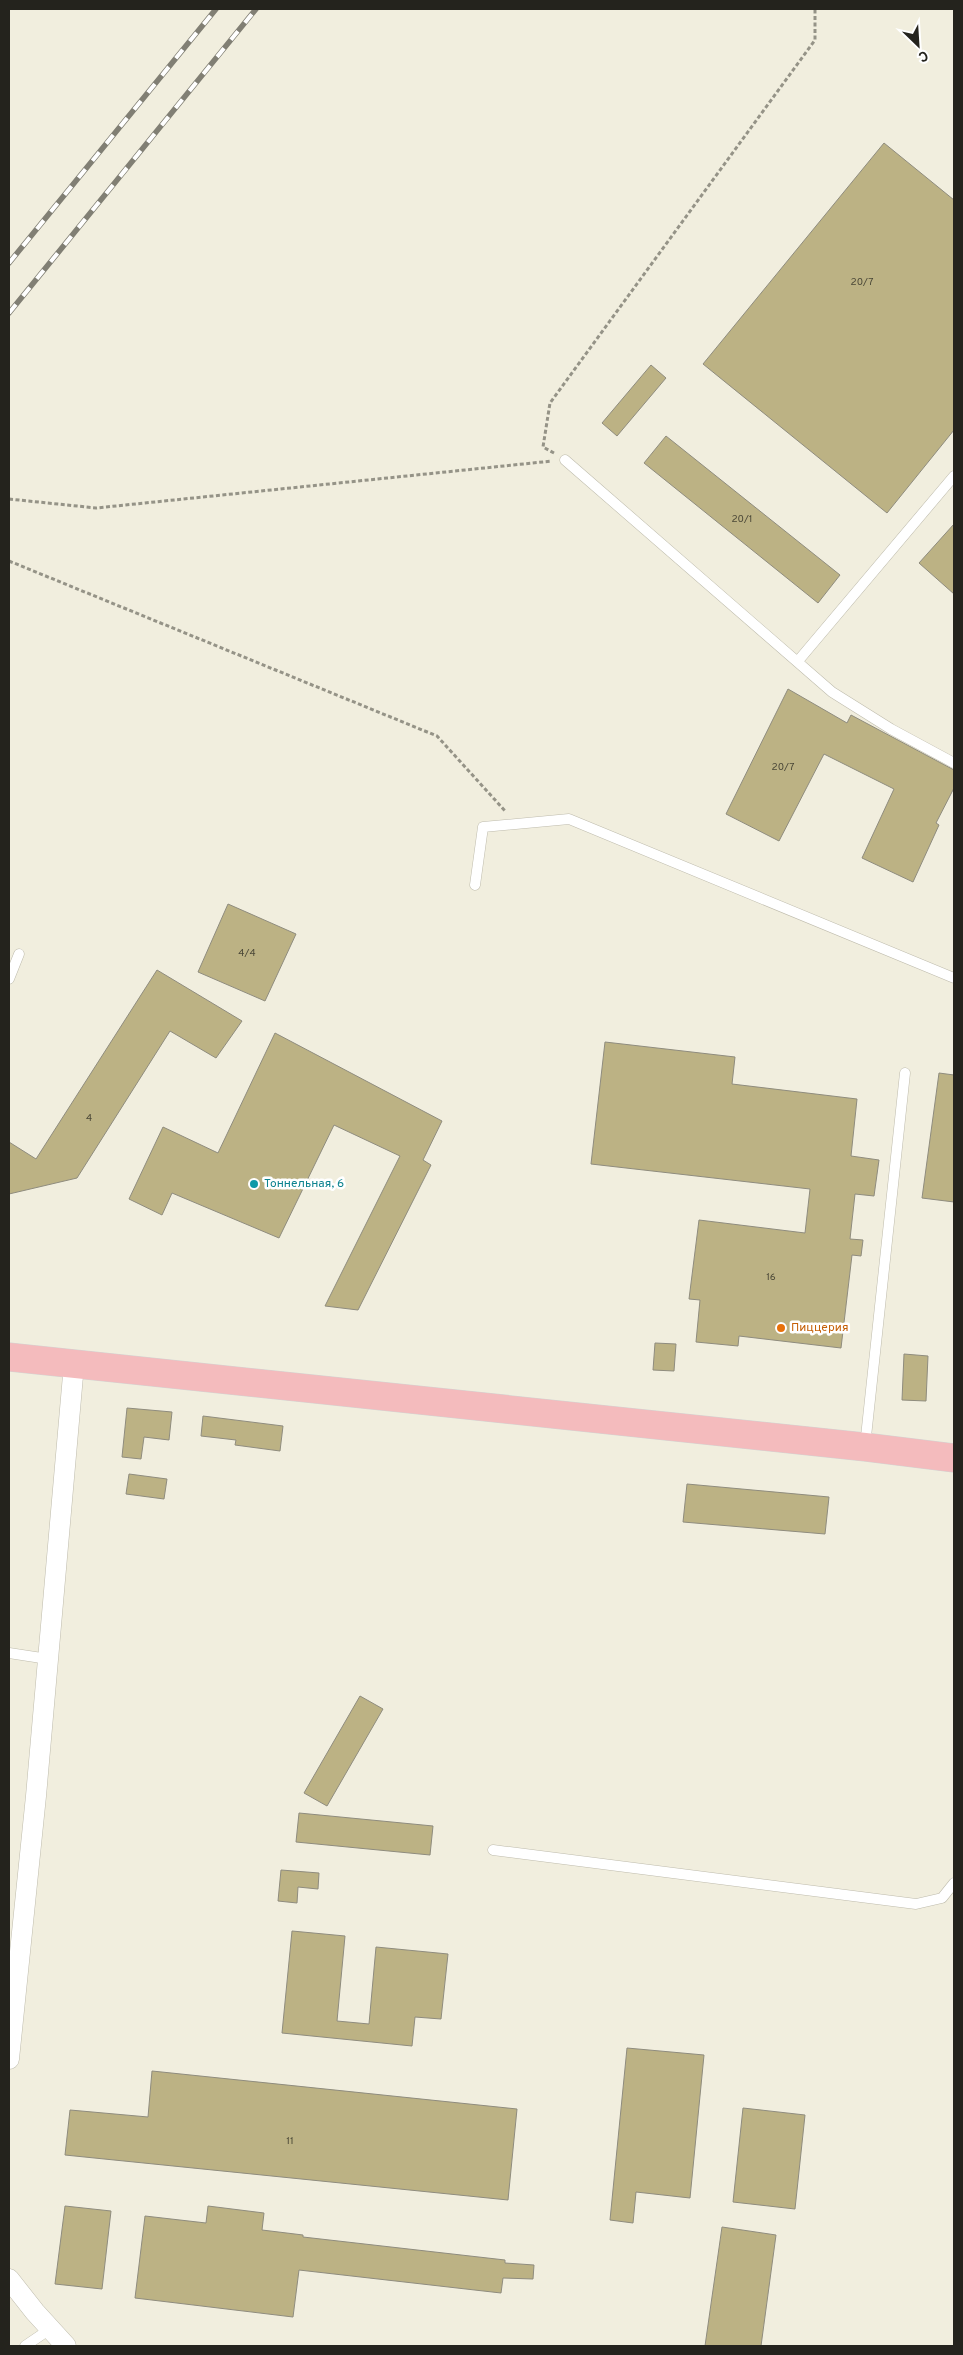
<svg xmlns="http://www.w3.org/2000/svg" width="963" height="2355" font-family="Overpass,sans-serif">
<rect width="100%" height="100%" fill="#f1eede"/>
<g fill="#bcb284" stroke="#8f8c7e">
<polygon points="884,143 954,200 954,430 887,513 703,364"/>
<polygon points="651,365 666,378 617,436 602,423"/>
<polygon points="666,436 840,575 818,603 644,463"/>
<polygon points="954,524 954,594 919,563"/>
<polygon points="788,689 847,723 851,715 954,770 954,788 936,823 939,825 913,882 862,858 894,789 824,754 779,841 726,814"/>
<polygon points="228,904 296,934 265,1001 198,972"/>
<polygon points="157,970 242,1021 216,1058 170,1031 77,1178 9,1194 9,1142 36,1159"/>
<polygon points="275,1033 442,1121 423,1160 431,1165 358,1310 325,1306 400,1156 334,1125 279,1238 172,1193 162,1215 129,1199 163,1127 218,1153"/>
<polygon points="605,1042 735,1057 732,1084 857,1099 851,1156 879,1160 874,1196 855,1194 850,1239 863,1240 861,1256 852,1255 841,1348 739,1336 738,1346 696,1342 700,1300 689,1299 699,1220 805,1233 810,1189 591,1164"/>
<polygon points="939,1073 954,1075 954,1202 922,1198"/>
<polygon points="655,1343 676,1344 674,1371 653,1370"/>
<polygon points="904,1354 928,1356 926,1401 902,1400"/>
<polygon points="127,1408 172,1412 169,1440 144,1437 141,1459 122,1457"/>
<polygon points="203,1416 283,1426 280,1451 235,1445 236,1440 201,1436"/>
<polygon points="129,1474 167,1479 164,1499 126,1494"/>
<polygon points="687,1484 829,1497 825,1534 683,1522"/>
<polygon points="360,1696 383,1709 327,1806 304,1793"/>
<polygon points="299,1813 433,1826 430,1855 296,1842"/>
<polygon points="281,1870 319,1873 318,1889 298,1887 297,1903 278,1901"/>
<polygon points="292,1931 345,1936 337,2021 369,2024 376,1947 448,1954 441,2019 415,2017 412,2046 282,2033"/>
<polygon points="627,2048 704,2055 690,2198 636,2192 633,2223 610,2220"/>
<polygon points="152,2071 517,2109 508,2200 65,2155 70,2110 148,2117"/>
<polygon points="743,2108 805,2115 795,2209 733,2202"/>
<polygon points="65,2206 111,2211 102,2289 55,2284"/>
<polygon points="208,2206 264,2213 262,2230 303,2235 303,2237 505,2260 505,2263 534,2265 533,2279 503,2278 501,2293 299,2270 293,2317 135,2298 145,2216 206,2223"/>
<polygon points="722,2227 776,2235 761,2346 705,2346"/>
</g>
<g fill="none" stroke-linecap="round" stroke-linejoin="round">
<g stroke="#bebbac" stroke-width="11">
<g id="service">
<polyline points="565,460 832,692 891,729 954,763"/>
<polyline points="798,661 954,476"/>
<polyline points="475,885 483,827 569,819 954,978"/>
<polyline points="9,979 19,954"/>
<polyline points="865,1446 905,1073"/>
<polyline points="9,1653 48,1659"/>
<polyline points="493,1850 916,1904 942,1898 954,1883"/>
<polyline points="25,2346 50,2329"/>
</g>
</g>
<g stroke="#bebbac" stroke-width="21">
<g id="minor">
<polyline points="9,2059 36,1796 74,1364"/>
<polyline points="9,2279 35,2312 66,2346"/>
</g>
</g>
<g stroke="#d3d3d2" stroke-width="29">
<polyline id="primary" points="9,1357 865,1447 954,1458"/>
</g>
<g stroke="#959387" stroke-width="3" stroke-dasharray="4 2.5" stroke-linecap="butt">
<polyline points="554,453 543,447 550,403 815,40 815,9"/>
<polyline points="9,499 96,508 552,461"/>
<polyline points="9,561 437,736 506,812"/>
</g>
<use href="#service" stroke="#fff" stroke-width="10"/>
<use href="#minor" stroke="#fff" stroke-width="20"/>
<use href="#primary" stroke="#f4bbbd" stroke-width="28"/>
<g stroke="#817f74" stroke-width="5.5">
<g id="rail">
<polyline points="9,263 216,9"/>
<polyline points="9,313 256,9"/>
</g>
</g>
<use href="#rail" stroke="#fff" stroke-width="4" stroke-dasharray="11" stroke-linecap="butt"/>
</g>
<circle fill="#0f9aa8" stroke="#fff" stroke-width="2" cx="254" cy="1184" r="5"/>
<circle fill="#e8710a" stroke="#fff" stroke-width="2" cx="781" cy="1328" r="5"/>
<g text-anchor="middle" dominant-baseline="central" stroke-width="5" stroke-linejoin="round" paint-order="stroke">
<g font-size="10" fill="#4a4737">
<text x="862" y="282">20/7</text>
<text x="742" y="519">20/1</text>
<text x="783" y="767">20/7</text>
<text x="247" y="953">4/4</text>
<text x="89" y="1118">4</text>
<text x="771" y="1277">16</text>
<text x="290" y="2141">11</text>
</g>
<g font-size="12" fill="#0d838f" stroke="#fff" text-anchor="start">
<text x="264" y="1184">Тоннельная, 6</text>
</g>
<g font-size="12" fill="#c56008" stroke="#fff" text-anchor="start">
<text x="791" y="1328">Пиццерия</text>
</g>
</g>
<rect width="963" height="2355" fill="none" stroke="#24231d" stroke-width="20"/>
<g transform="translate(918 45) rotate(155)" stroke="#ffffff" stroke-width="4" paint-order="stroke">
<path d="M0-4L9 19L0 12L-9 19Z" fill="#24231d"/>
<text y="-8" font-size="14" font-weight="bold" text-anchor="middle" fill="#24231d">С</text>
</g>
</svg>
